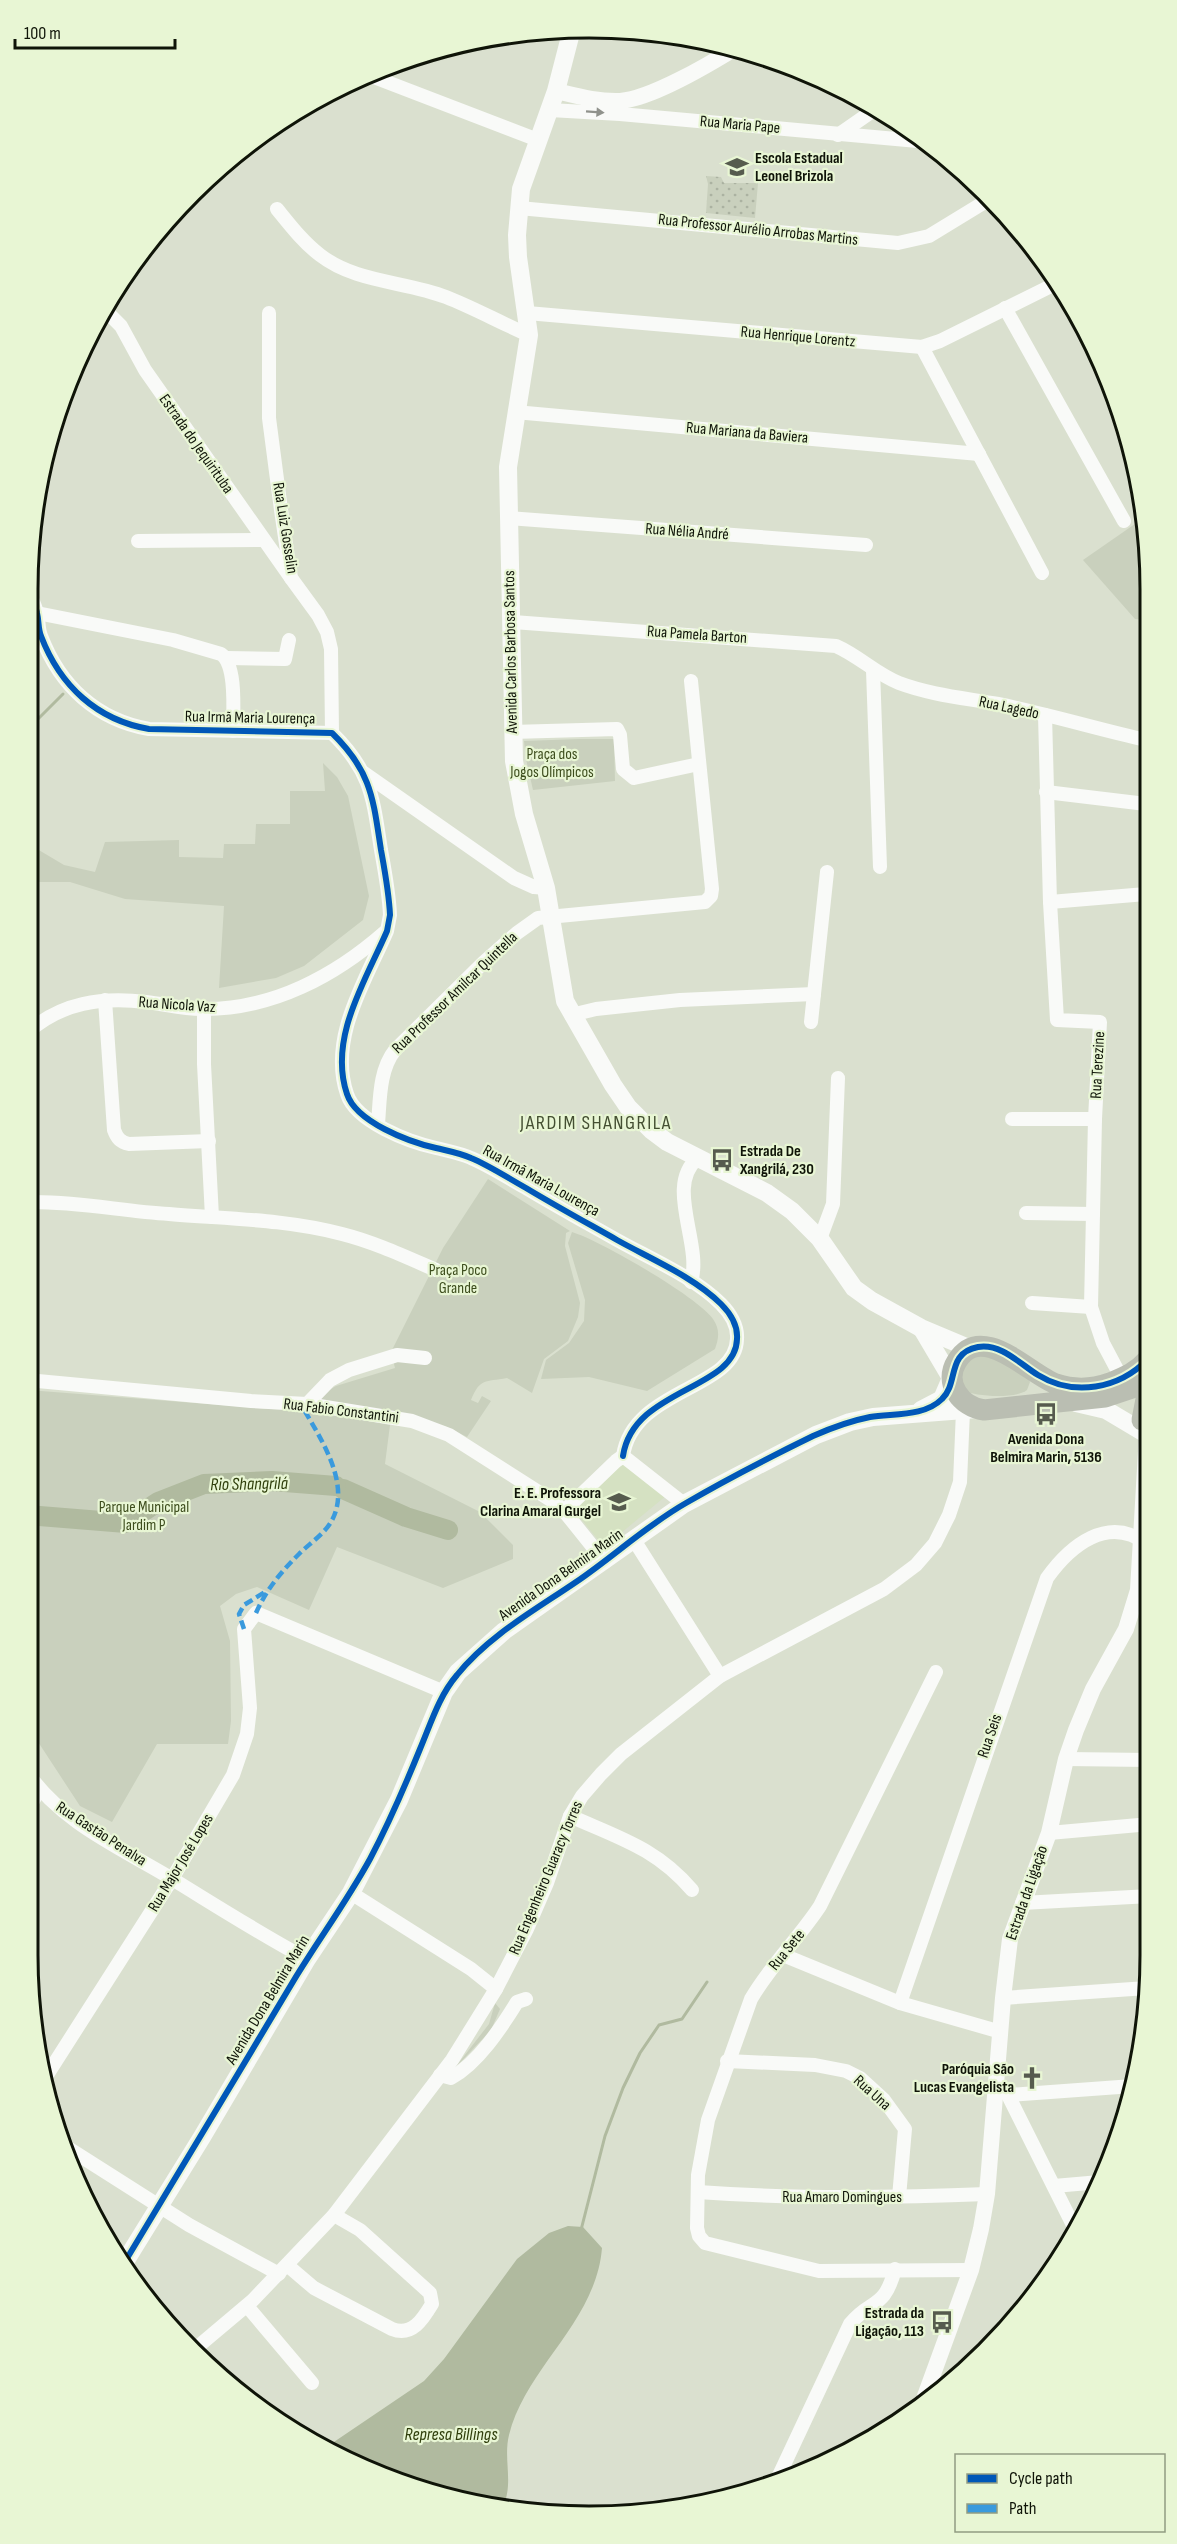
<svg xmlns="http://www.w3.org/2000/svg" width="1177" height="2544" font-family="'Sofia Sans Condensed',sans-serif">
<defs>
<pattern id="grass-dots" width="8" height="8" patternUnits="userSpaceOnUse" patternTransform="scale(1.5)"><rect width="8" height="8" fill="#c9d0bd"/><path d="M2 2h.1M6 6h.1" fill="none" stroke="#abb2a1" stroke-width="1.8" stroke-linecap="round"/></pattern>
</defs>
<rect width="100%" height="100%" fill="#dae0cf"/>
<polygon fill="#d5e1c2" points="624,1458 667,1495 604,1547 573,1509"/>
<polygon fill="url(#grass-dots)" points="706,176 721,177 724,183 758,183 755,218 706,213 708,184"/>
<g fill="#c9d0bd">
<polygon points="1145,517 1145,620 1135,619 1083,560"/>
<polygon points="579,739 614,739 615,781 533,790 526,759 524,741"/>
<polygon points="323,763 337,777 348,796 369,896 363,920 304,966 276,978 219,988 224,906 125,899 70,882 27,882 27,843 64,865 95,872 105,842 179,840 179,857 223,858 224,844 255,844 256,824 290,824 290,791 325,791"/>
<path d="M488 1179 570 1231 566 1233 565 1246 580 1303 578 1317 568 1341 544 1359 532 1393 507 1378C485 1382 480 1378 471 1400L478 1403 482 1396 491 1401 467 1437 445 1426 321 1404 319 1396 336 1386 395 1368 391 1352 443 1248Z"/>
<path d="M572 1232C599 1240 698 1297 713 1319 720 1329 719 1338 715 1349L647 1391 589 1377 541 1379 546 1360 569 1343 584 1321 585 1300 568 1243Z"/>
<path d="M980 1349 1027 1376 1030 1382 1027 1390C1016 1399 975 1397 963 1390L956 1369Z"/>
<polygon points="28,1390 322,1413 390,1425 385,1464 480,1512 513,1545 513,1559 443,1588 337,1547 309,1610 257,1587 236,1594 220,1606 230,1641 231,1721 228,1744 157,1744 112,1822 80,1806 27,1725"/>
<polygon points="495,2003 500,2009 491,2030 454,2069 489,2024"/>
</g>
<path fill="#b0ba9f" d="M568 2226 583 2227 602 2248C596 2322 526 2367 509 2435 503 2460 514 2482 503 2507L479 2506 325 2448 424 2381 444 2359 517 2259 549 2233Z"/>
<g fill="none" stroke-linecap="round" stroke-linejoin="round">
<g stroke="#b0ba9f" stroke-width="3">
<polyline points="27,730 63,694"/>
<polyline points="581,2230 605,2136 623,2088 640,2053 659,2025 682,2019 707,1982"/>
</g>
<g stroke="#b0ba9f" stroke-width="20">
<polyline points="343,1489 406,1517 448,1530"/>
<polyline points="27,1515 126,1523 158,1502 204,1484 272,1481 336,1486"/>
</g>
<g stroke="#f9faf8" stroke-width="14">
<polyline points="366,74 538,140"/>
<polyline points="550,110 620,114 929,142"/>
<polyline points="838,135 874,110"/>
<polyline points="519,208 898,243 929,236 988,200"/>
<path d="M277 209C290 225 303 242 320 255 356 283 405 281 446 297 474 308 501 323 529 335"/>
<polyline points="1005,308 1124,521"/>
<polyline points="104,309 121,326 145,370 291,578"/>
<polyline points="269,313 269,418 281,510 291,578 318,615 327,632 331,649 332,733"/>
<polyline points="527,313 922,347 940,341 1055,284"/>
<polyline points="922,347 1042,573"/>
<polyline points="515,412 979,454"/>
<polyline points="508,518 866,545"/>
<polyline points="138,541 263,540"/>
<path d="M27 587C30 596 35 604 37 613 39 621 38 629 41 636 60 686 97 720 149 729L332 733C372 772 373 799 381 850 385 872 389 893 390 915L387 931C366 980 328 1038 347 1094 356 1122 409 1142 436 1148 448 1151 460 1153 471 1158 490 1166 508 1178 526 1188 556 1206 587 1223 617 1240 649 1258 694 1277 721 1304 730 1313 738 1326 737 1339 736 1390 633 1388 623 1456"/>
<path d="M37 613 173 640 221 654C237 665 233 712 233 731"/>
<path d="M513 622 836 646C859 656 876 674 899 683 931 695 965 698 998 704 1048 714 1097 729 1146 740"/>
<polyline points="227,658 285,659 289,640"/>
<polyline points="873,670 880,867"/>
<polyline points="1045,715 1050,902 1057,1020 1100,1022 1095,1119 1091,1307 1103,1343 1122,1379"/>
<polyline points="512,732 617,729 620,735 623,769 634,778 699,764"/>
<polyline points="364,773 514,878 534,887 546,888"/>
<polyline points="1046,792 1146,804"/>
<polyline points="1050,902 1146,894"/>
<path d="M105 1000 114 1130C117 1138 120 1142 129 1144L209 1141"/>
<polyline points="204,1009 204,1064 212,1217"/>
<polyline points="571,1015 596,1009 680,1000 814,994"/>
<polyline points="811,1022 827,872"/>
<path d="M27 1033C61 1002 102 997 146 1002 165 1004 185 1010 205 1009 273 1009 335 976 385 932"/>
<polyline points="1012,1119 1095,1119"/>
<path d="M378 1124C380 1100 379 1070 395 1050L483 963 517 933 538 918 705 902 711 896 712 889 691 681"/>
<path d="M27 1202C75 1201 121 1211 169 1214 227 1219 285 1219 342 1234 374 1242 406 1257 436 1270"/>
<polyline points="1026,1213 1093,1214"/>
<polyline points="820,1239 833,1204 838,1078"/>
<path d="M691 1282C703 1244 664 1186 698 1158"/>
<polyline points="1032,1303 1091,1307"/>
<polyline points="27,1380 251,1401 307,1404 412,1421 449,1435 554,1502 564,1511 605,1562"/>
<polyline points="307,1404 330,1380 349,1370 397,1355 425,1358"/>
<polyline points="564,1511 616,1461 623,1456 684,1504"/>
<polyline points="634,1540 720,1676"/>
<path d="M936 1672 820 1906C799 1938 770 1966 751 1999L708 2120 698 2175 697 2228 699 2236 705 2243 819 2271 971 2270"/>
<polyline points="1066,1759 1149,1760"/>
<path d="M27 1772C61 1822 119 1847 169 1877 215 1905 260 1934 307 1959"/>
<polyline points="27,1812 39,1790"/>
<path d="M570 1816C619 1838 656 1848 692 1890"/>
<polyline points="1049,1833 1150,1824"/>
<polyline points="351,1893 471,1969 496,1989"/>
<polyline points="1022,1903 1150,1896"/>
<polyline points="783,1955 900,2003 1001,2032"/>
<polyline points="1003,1998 1147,1988"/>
<path d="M900 2003 1047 1578C1070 1546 1108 1514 1147 1544"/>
<polyline points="727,2061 815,2065 846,2071 860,2078 884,2100 905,2129 899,2197"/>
<polyline points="47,2075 172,1879 233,1775 247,1734 250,1708 244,1629 256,1613 444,1692"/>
<path d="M440 2075 451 2078C478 2063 501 2028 517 2002L526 1999"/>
<polyline points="1003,2088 1008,2095 1133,2086"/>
<polyline points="1008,2095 1073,2225"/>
<polyline points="60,2143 189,2225 279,2274"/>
<polyline points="1054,2186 1100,2182"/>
<path d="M698 2192C794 2199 890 2198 987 2194"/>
<path d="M287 2265 314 2288 392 2329C412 2337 423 2319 432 2304L430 2293 360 2230 334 2215"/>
<polyline points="247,2306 312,2383"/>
<polyline points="195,2349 253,2300 334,2215 452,2060 496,1989 527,1929 547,1883 570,1816 582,1796 601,1774 621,1754 720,1676 884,1589 916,1565 935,1543 949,1515 960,1482 963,1411"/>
<path d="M775 2484 850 2324C871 2298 884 2311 895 2269"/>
</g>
<g stroke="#f9faf8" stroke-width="16">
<path d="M556 91C577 96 599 102 620 101 650 99 708 65 734 49"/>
<polyline points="925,2396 971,2270 981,2229 987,2194 1003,1998 1010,1939 1049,1833 1066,1759 1076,1730 1093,1689 1126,1629 1138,1590 1147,1434"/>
</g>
<g stroke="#f9faf8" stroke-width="18">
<polyline points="572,29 556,91 521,189 517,235 518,257 529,335 508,467 514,761 524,814 546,888 565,1001 613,1085 628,1107 651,1130 667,1142 767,1193 792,1211 820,1239 854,1288 872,1301 921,1328 971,1349"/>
<polyline points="1076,1403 1106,1410 1148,1435"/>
<polyline points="921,1410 942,1399 951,1378 922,1329"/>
<polyline points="123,2265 202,2137 307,1959 351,1893 399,1800 444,1692 458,1672 504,1631 684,1504 816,1435 850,1422 873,1417 977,1409"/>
</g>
<g stroke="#babeb2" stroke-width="21">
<path d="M1148 1359C1137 1372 1125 1377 1110 1383 1093 1389 1074 1390 1056 1384 1029 1374 982 1321 957 1361 943 1383 961 1407 984 1410L1105 1397 1141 1385 1148 1380"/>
<polyline points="1142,1420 1148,1389"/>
</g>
<g stroke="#3a9add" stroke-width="4.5" stroke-dasharray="9 4.5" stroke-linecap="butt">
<path d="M256 1613C266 1590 281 1572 299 1554 309 1544 324 1534 331 1522 353 1484 319 1436 300 1403"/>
<polyline points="244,1629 239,1614 244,1605 265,1592"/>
</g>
<g stroke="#e8f6d4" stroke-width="10">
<g id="cycleway">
<path d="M27 587C30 596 35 604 37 613 39 621 38 629 41 636 60 686 97 720 149 729L332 733C372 772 373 799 381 850 385 872 389 893 390 915L387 931C366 980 328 1038 347 1094 356 1122 409 1142 436 1148 448 1151 460 1153 471 1158 490 1166 508 1178 526 1188 556 1206 587 1223 617 1240 649 1258 694 1277 721 1304 730 1313 738 1326 737 1339 736 1390 633 1388 623 1456"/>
<path d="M123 2265C181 2170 237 2075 294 1980 319 1939 347 1901 370 1859 389 1823 405 1786 420 1749 431 1723 439 1696 457 1675 488 1636 535 1610 576 1582 613 1557 647 1525 686 1503 727 1479 770 1457 813 1436 831 1428 850 1421 870 1417 893 1413 924 1417 942 1399 959 1383 946 1353 978 1347 1001 1343 1020 1364 1038 1375 1074 1397 1119 1389 1148 1359"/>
</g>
</g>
<use href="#cycleway" stroke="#0057b8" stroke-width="6"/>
</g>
<defs><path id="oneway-solid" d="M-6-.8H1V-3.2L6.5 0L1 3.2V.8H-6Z" transform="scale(1.5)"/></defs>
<use fill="#90928c" href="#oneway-solid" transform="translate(595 112) rotate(4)"/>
<defs>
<g id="school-bare" transform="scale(1.8)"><path d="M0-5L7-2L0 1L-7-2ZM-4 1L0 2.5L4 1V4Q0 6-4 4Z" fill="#565b4e" stroke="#e8f6d4" stroke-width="2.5" paint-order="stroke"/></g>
<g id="bus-bare" transform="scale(1.8)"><path d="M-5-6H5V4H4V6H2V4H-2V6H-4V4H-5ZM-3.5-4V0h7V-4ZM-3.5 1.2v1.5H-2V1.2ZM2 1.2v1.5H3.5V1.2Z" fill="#565b4e" stroke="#e8f6d4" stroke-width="2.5" paint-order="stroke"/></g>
<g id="church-bare" transform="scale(1.8)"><path d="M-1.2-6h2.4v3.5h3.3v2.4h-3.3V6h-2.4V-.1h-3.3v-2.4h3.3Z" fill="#565b4e" stroke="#e8f6d4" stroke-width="2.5" paint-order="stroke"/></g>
</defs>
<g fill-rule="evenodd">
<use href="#school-bare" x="737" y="167"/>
<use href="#bus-bare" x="722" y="1160"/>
<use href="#bus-bare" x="1046" y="1414"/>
<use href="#school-bare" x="619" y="1502"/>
<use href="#church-bare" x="1032" y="2078"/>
<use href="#bus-bare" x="942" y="2322"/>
</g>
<g text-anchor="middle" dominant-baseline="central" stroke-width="4.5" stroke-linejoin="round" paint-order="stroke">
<g font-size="16" fill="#0f1408" stroke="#e8f6d4">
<text transform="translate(740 125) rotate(5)">Rua Maria Pape</text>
<text transform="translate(758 230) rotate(6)">Rua Professor Aurélio Arrobas Martins</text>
<text transform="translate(798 337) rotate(5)">Rua Henrique Lorentz</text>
<text transform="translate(747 433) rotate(5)">Rua Mariana da Baviera</text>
<text transform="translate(196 444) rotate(55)">Estrada do Jequirituba</text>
<text transform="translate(285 528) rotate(81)">Rua Luiz Gosselin</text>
<text transform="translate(687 532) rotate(4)">Rua Nélia André</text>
<text transform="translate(697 635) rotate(4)">Rua Pamela Barton</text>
<text transform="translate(511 652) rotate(-91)">Avenida Carlos Barbosa Santos</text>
<text transform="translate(1009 708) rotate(12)">Rua Lagedo</text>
<text transform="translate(250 718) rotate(1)">Rua Irmã Maria Lourença</text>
<text transform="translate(455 993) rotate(-44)">Rua Professor Amilcar Quintella</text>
<text transform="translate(177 1005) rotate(4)">Rua Nicola Vaz</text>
<text transform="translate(1098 1065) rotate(-87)">Rua Terezine</text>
<text transform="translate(541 1181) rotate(29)">Rua Irmã Maria Lourença</text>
<text transform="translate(341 1411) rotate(7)">Rua Fabio Constantini</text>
<text transform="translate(561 1575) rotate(-35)">Avenida Dona Belmira Marin</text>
<text transform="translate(990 1736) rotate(-71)">Rua Seis</text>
<text transform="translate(101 1834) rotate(33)">Rua Gastão Penalva</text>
<text transform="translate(181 1863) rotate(-59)">Rua Major José Lopes</text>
<text transform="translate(546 1878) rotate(-67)">Rua Engenheiro Guaracy Torres</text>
<text transform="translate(1027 1893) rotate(-71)">Estrada da Ligação</text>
<text transform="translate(787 1950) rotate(-51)">Rua Sete</text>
<text transform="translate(268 2000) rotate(-59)">Avenida Dona Belmira Marin</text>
<text transform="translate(872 2093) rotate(42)">Rua Una</text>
<text x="842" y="2197">Rua Amaro Domingues</text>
</g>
<g font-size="16" font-weight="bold" fill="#0f1408" stroke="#e8f6d4" text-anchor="end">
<text x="755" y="158" text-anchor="start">Escola Estadual<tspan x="755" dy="18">Leonel Brizola</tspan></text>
<text x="740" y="1151" text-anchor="start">Estrada De<tspan x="740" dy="18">Xangrilá, 230</tspan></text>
<text x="1046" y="1439" text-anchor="middle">Avenida Dona<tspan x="1046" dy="18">Belmira Marin, 5136</tspan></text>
<text x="601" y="1493">E. E. Professora<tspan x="601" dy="18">Clarina Amaral Gurgel</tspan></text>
<text x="1014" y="2069">Paróquia São<tspan x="1014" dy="18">Lucas Evangelista</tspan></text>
<text x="924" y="2313">Estrada da<tspan x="924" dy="18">Ligação, 113</tspan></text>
</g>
<g font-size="16" fill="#3d4d1d" stroke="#e8f6d4">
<text x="552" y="754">Praça dos<tspan x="552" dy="18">Jogos Olímpicos</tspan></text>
<text x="458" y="1270">Praça Poco<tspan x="458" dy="18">Grande</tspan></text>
<text x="144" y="1507">Parque Municipal<tspan x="144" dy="18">Jardim P</tspan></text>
</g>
<g font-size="18" font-style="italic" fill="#2f3e0b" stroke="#e8f6d4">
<text transform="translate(249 1484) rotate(-1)">Rio Shangrilá</text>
<text x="451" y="2434">Represa Billings</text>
</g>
<g font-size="20" letter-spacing="1.5" fill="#444f32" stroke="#e8f6d4">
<text x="596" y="1123">JARDIM SHANGRILA</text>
</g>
</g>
<path d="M0 0H1177V2544H0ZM589 38H589A551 551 0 0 1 1140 589V1955A551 551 0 0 1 589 2506H589A551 551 0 0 1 38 1955V589A551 551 0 0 1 589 38Z" fill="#e8f6d4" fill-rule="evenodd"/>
<path fill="none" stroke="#0f1408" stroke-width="3" d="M589 38H589A551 551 0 0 1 1140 589V1955A551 551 0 0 1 589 2506H589A551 551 0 0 1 38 1955V589A551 551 0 0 1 589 38Z"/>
<rect x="955" y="2454" width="210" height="78" fill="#e8f6d4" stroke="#919c82" stroke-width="1.5"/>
<rect x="967" y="2474" width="30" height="9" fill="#0057b8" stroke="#919c82" stroke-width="1.5"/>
<text x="1009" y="2484" font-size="18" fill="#0f1408">Cycle path</text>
<rect x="967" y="2504" width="30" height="9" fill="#3a9add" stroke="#919c82" stroke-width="1.5"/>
<text x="1009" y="2514" font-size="18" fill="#0f1408">Path</text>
<path d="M15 39v9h160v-9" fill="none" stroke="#0f1408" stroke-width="3"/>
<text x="24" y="39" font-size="18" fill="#0f1408" stroke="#e8f6d4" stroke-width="4.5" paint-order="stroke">100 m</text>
</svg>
